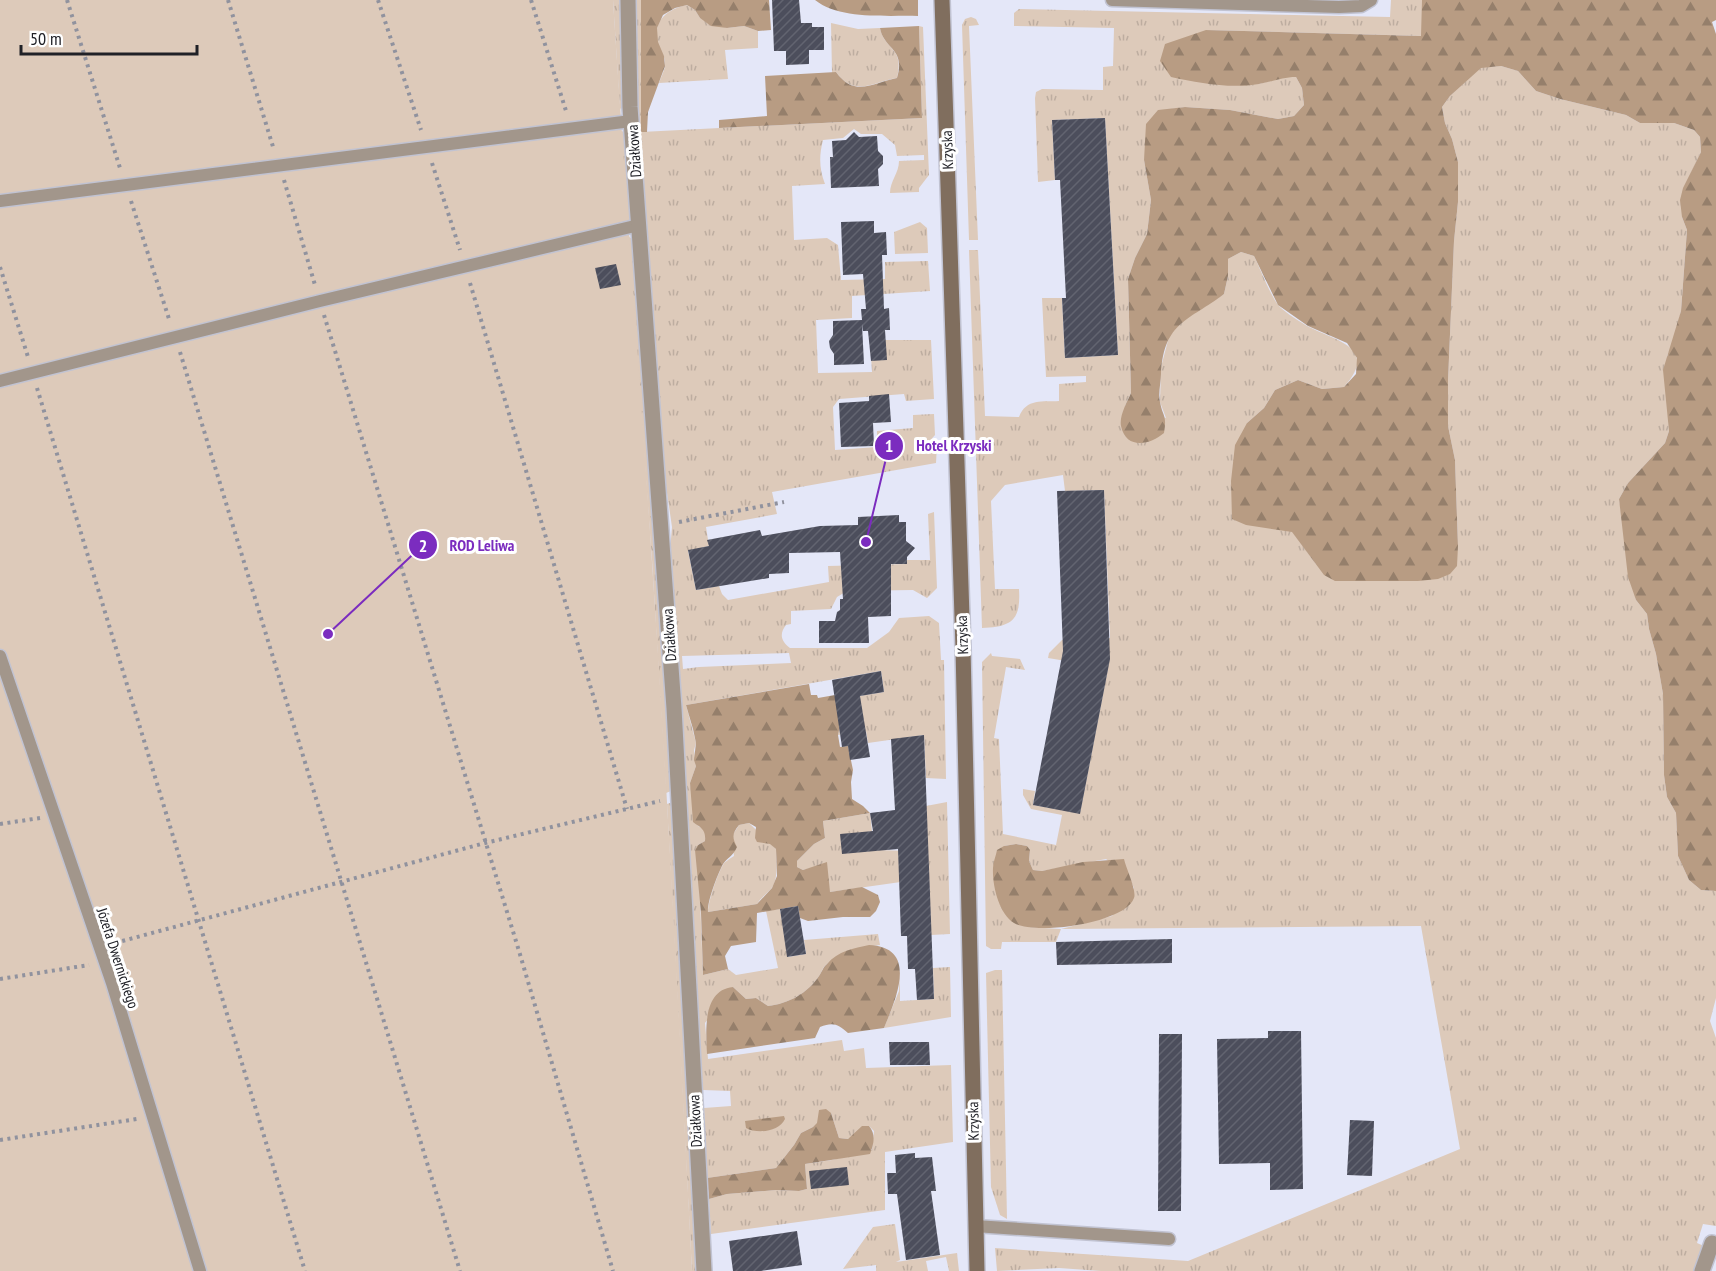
<svg xmlns="http://www.w3.org/2000/svg" width="1716" height="1271" font-family="'PT Sans Narrow',sans-serif">
<defs>
<pattern id="grass-tufts" width="24" height="20" patternUnits="userSpaceOnUse" patternTransform="scale(1.5)"><rect width="24" height="20" fill="#ddcaba"/><path d="M3 7l-1-3M5 7V3M7 7l1-3M15 17l-1-3M17 17v-4M19 17l1-3" fill="none" stroke="#bdada0"/></pattern>
<pattern id="forest-firs" width="22" height="20" patternUnits="userSpaceOnUse" patternTransform="scale(1.5)"><rect width="22" height="20" fill="#b89c83"/><path d="M5 1l3.5 6h-7zM16 11l3.5 6h-7z" fill="#957f6b"/></pattern>
<pattern id="building-hatch" width="6" height="6" patternUnits="userSpaceOnUse" patternTransform="scale(1.5)"><rect width="6" height="6" fill="#4c4e5c"/><path d="M-1 1l2-2M0 6l6-6M5 7l2-2" fill="none" stroke="#626470"/></pattern>
</defs>
<rect width="100%" height="100%" fill="#e4e7f8"/>
<g fill="url(#grass-tufts)" fill-rule="evenodd">
<polygon points="613,0 621,0 624,101 620,110"/>
<path d="M634 0H641V132L922 118 919 26 923 27 929 175 919 188V192L890 193C890 181 899 173 899 161L924 160V155L897 156 895 145 882 134H861L854 129 843 138 823 140C819 156 819 168 825 184L792 186 794 240 827 238 838 245 841 280 885 279V262L928 261 930 291 852 296V318L816 320 818 373 872 372 870 340H931L934 399 906 401 904 394 839 399 833 407 835 450 877 447V431L913 428V415L934 414 935 435 927 444 937 445 936 463 772 492 777 514 706 527 709 546 688 551 696 590 719 586 722 594 728 600 829 582 828 566 906 564 907 560H930L928 514 934 512 937 588 927 598 913 590 847 591 837 597 831 609 791 611V624L786 625C779 634 781 641 790 648H867L889 632 899 618 929 616 939 623 941 660H944L946 779 926 778 924 735 868 743 866 731 838 735 840 726 835 700 884 692 881 671 686 705 696 743 694 750 696 766 690 783 698 826 704 829 706 833 705 841 698 845 703 975 728 969 736 975 778 968 766 911 780 909 788 957 806 954 804 940 878 934 880 945C868 945 836 956 827 964 823 966 822 972 819 976 808 993 788 1004 768 1006L756 998 746 999 733 987 705 1023 708 1059 842 1040 844 1051 864 1048 866 1068 951 1065 953 1142 885 1152V1210L711 1234 709 1199 727 1194 776 1190 799 1191 807 1189 805 1164 832 1160 872 1150 874 1131 869 1126 848 1139 839 1138 831 1113 813 1127 801 1133 794 1145 776 1168 707 1178 704 1108 731 1106 730 1091 703 1090 688 893 670 551 672 527 665 479 637 130ZM789 653 791 663 699 667 683 669 682 656Z"/>
<path d="M1391 0H1422V36L1206 30 1259 84 1283 77H1296L1302 88 1304 105 1294 116 1278 119 1230 110 1185 107 1158 111 1144 160 1151 200 1147 234 1135 258 1128 279 1131 393 1125 406 1166 418 1160 402 1161 367 1170 333 1188 317 1224 294 1228 276V259L1241 252 1254 256C1260 268 1271 297 1279 306 1286 313 1300 322 1309 327 1337 341 1379 348 1344 387L1322 389 1298 380 1275 390 1264 408 1247 423 1272 528 1292 531 1316 564 1418 581 1458 546 1455 460 1448 426V381L1454 241 1458 202V162L1452 139 1445 123 1442 107 1450 96 1481 67 1501 66 1518 71 1536 91 1560 99 1626 115 1640 123H1674L1694 130 1700 137 1701 152 1691 173 1682 217 1687 230 1681 311 1674 341 1667 356 1669 431 1665 443 1628 483 1619 499 1636 600 1647 614 1649 629 1656 654 1663 694 1664 775 1667 797 1676 813 1678 856 1689 880 1701 890 1716 891V998L1710 1021 1716 1038V1226L1703 1224 1697 1243 1704 1246 1696 1271H1101L1059 1268 997 1271 995 1248 1188 1261 1460 1149 1421 926 1061 929 1056 942H1002L1001 949H991L986 946 982 662 991 653 992 656 1020 659 1025 670 1006 667 994 738 999 739 1003 834 1056 845 1062 815 1031 809 1023 795V789L1035 791 1033 805 1080 813 1108 668 1048 658 1049 653 1062 640 1110 638 1104 490 1065 491 1063 475 1005 485 991 501 995 589H1019C1021 620 1012 627 982 628L969 250H978L985 416 1019 417C1026 398 1043 402 1059 401V384L1086 382V376L1046 377 1042 298H1062L1065 358 1118 355 1105 118 1052 120 1055 180 1038 182 1035 98 1036 92 1042 89 1103 90V67L1113 66 1114 28 1014 26V13L1019 9 1390 17ZM1016 844 1027 846 1030 851 1029 861 1033 870 1042 871 1106 859 1128 875 1134 888 1112 916 1061 929 1028 927 1004 846Z"/>
<path d="M687 5 695 10 700 18 727 28 744 26 758 31V48L725 50 728 79 659 83C661 77 665 70 665 64 666 56 659 50 657 41 653 20 668 9 687 5Z"/>
<polygon points="971,17 976,19 979,25 969,26 978,240 969,240 962,25 965,19"/>
<path d="M831 23 858 29 880 28C884 50 905 47 897 78 872 82 855 98 836 72L832 73Z"/>
<polygon points="621,131 625,132 631,219 627,222"/>
<polygon points="920,222 927,228 928,253 895,254 894,232"/>
<polygon points="628,236 632,239 634,254 661,625 671,791 666,793 652,560"/>
<polygon points="673,802 697,1271 692,1271 667,804"/>
<polygon points="947,802 950,934 931,935 929,878 830,892 815,867 803,870 797,867 797,861 814,844 825,838 823,821 870,813 872,831 879,850 908,851 926,806"/>
<path d="M749 823 776 849C776 861 779 879 771 889 766 894 761 898 757 904L708 912C708 902 717 875 723 865 725 861 730 859 734 856L732 836 739 825Z"/>
<polygon points="950,967 951,1017 884,1028 899,991 900,975 900,1001 934,999 933,968"/>
<polygon points="995,970 1002,970 1007,1219 1000,1215 991,1187 986,973"/>
<polygon points="895,1224 900,1260 896,1262 957,1253 959,1271 949,1271 946,1257 926,1261 928,1271 876,1271 876,1265 843,1269 873,1227"/>
</g>
<g fill="url(#forest-firs)" fill-rule="evenodd">
<polygon points="641,0 769,0 771,30 758,31 744,26 727,28 711,26 700,18 695,10 687,5 675,8 663,15 657,28 658,42 664,56 665,66 648,112 647,132 641,132"/>
<path d="M815 0H918V16C887 15 840 20 815 0Z"/>
<path d="M1422 0H1716V20L1712 22 1716 34V891L1701 890 1689 880 1678 856 1676 813 1667 797 1664 775 1663 694 1656 654 1649 629 1647 614 1636 600 1628 577 1619 499 1628 483 1665 443 1669 431 1663 370 1681 311 1687 230 1682 217 1680 200 1683 188 1701 152 1700 137 1694 130 1674 123H1640L1626 115 1560 99 1536 91 1518 71 1501 66 1481 68 1450 96 1442 107 1445 123 1452 139 1458 162V202L1454 241 1448 381V426L1455 460 1458 546 1457 566 1450 574 1438 579 1418 581H1335L1324 575 1292 532 1246 525 1232 519 1231 481 1235 445 1247 423 1264 408 1275 390 1298 380 1322 389 1344 387 1356 374 1357 358 1347 343 1308 326 1278 305 1254 256 1241 252 1228 259V276L1224 294C1189 321 1164 321 1161 374 1161 382 1158 393 1160 402 1163 418 1167 414 1164 433 1150 445 1126 450 1121 426 1119 416 1127 402 1131 393L1128 279 1135 258 1147 234 1151 200 1144 160 1146 124 1158 110 1185 107 1230 110 1278 119 1294 116 1304 105 1302 88 1296 77C1282 77 1272 82 1259 84 1230 89 1199 83 1171 77L1160 61 1165 44 1206 30 1421 36Z"/>
<path d="M919 26 922 118 719 128V120L767 116 765 76 836 72C855 98 872 83 897 78 906 48 884 50 880 28Z"/>
<path d="M809 684 811 695H817L818 698 835 695 840 726 838 735 840 747 848 746 853 770 851 782 852 799 863 806 870 813 823 821 825 838 814 844 797 861V867L803 870 827 862 830 892 862 887 878 895 880 902 876 911 870 917H843L808 921 800 918 798 906 757 913 756 942 731 946 725 956 728 969 703 975 701 913 695 850 698 845 705 841C706 829 701 828 693 822L690 783 696 766 694 760 696 743 693 729 686 705ZM749 823 756 827 755 838 757 842 770 844 776 849 777 876 772 888 757 904 708 912C707 902 717 876 722 866 726 858 733 857 737 847 732 837 732 834 739 825Z"/>
<path d="M1016 844 1027 846 1030 850 1029 861 1033 870 1042 871 1083 862 1124 859C1126 868 1137 891 1134 898 1126 923 1035 936 1014 923 999 914 992 885 993 868 993 862 996 856 997 850L1004 846Z"/>
<path d="M869 945C920 947 895 1001 884 1028L848 1033C838 1024 833 1022 820 1027L815 1038 707 1054C706 1032 702 990 733 987L746 999 756 998 768 1006C788 1004 808 993 819 976 822 972 823 967 827 964 838 951 854 948 869 945Z"/>
<path d="M826 1109 831 1113 839 1138 848 1139 862 1126H869C876 1134 874 1144 870 1154L805 1164 807 1189 799 1191 776 1190 727 1194 709 1199 707 1178 776 1168 794 1145 801 1133 813 1127 817 1123 819 1110Z"/>
<path d="M784 1116 785 1119C779 1132 757 1134 746 1128L745 1121Z"/>
</g>
<path fill="#ddcaba" d="M0 0H613C625 187 640 374 652 562 668 798 680 1035 692 1271H0Z"/>
<g fill="url(#building-hatch)">
<polygon points="772,0 799,0 801,23 812,23 812,27 824,27 824,50 809,50 809,64 786,65 786,51 774,51"/>
<polygon points="1105,118 1118,355 1065,358 1062,298 1066,298 1060,180 1055,180 1052,120"/>
<polygon points="854,132 859,137 877,136 878,151 883,156 883,164 878,169 879,186 831,188 830,157 833,157 832,141 846,140"/>
<polygon points="874,221 874,233 886,232 887,255 882,255 884,309 889,308 890,330 885,330 887,360 871,361 868,331 863,331 862,324 864,364 834,365 834,354 830,348 829,341 833,335 833,321 862,320 861,309 866,309 863,274 843,275 841,222"/>
<polygon points="616,264 621,285 600,289 595,268"/>
<polygon points="889,394 891,422 873,423 874,446 841,447 839,403 869,401 869,396"/>
<polygon points="1104,490 1110,659 1080,814 1033,805 1063,651 1057,491"/>
<polygon points="899,515 899,522 906,522 906,541 915,548 907,557 907,564 891,564 891,616 868,617 869,643 819,643 819,621 835,621 837,612 840,610 840,599 843,599 840,552 789,553 789,573 769,574 769,578 696,590 688,550 709,546 707,540 760,530 762,536 820,526 858,525 858,517"/>
<polygon points="881,671 884,692 860,696 870,757 850,760 848,746 842,747 832,680"/>
<polygon points="924,735 934,999 917,1000 915,969 908,969 907,936 901,936 898,849 842,854 840,834 873,831 870,813 895,810 891,739"/>
<polygon points="798,906 806,954 787,957 780,909"/>
<polygon points="1172,939 1172,963 1057,965 1056,942"/>
<polygon points="1268,1031 1301,1031 1303,1189 1270,1190 1270,1163 1219,1164 1217,1039 1268,1038"/>
<polygon points="1159,1034 1182,1034 1181,1211 1158,1211"/>
<polygon points="889,1042 929,1042 930,1065 890,1065"/>
<polygon points="1350,1120 1374,1121 1372,1176 1347,1175"/>
<polygon points="915,1153 915,1158 932,1157 936,1191 931,1191 940,1255 906,1260 897,1194 888,1194 887,1173 896,1173 895,1155"/>
<polygon points="847,1167 849,1185 811,1189 809,1171"/>
<polygon points="797,1231 802,1265 761,1271 733,1271 729,1241"/>
</g>
<g fill="none" stroke-linecap="round" stroke-linejoin="round">
<g stroke="#c1c3d2" stroke-width="15">
<g id="lane">
<polyline points="1112,0 1339,7 1361,6 1371,0"/>
<polyline points="0,201 631,121"/>
<polyline points="0,381 320,301 639,225"/>
<polyline points="0,656 112,983 200,1271"/>
<polyline points="975,1226 1169,1239"/>
</g>
</g>
<g stroke="#c1c3d2" stroke-width="18">
<g id="street">
<polyline points="628,0 630,107 674,708 704,1271"/>
<polyline points="1702,1271 1712,1243"/>
</g>
</g>
<g stroke="#c1c3d2" stroke-width="18">
<polyline id="secondary" points="942,0 963,648 977,1271"/>
</g>
<g stroke="#90929e" stroke-width="4" stroke-dasharray="3 4.5" stroke-linecap="butt">
<polyline points="67,0 120,168"/>
<polyline points="228,0 274,150"/>
<polyline points="378,0 421,130"/>
<polyline points="531,0 567,114"/>
<polyline points="432,163 460,250"/>
<polyline points="284,180 315,285"/>
<polyline points="131,201 170,322"/>
<polyline points="0,267 28,357"/>
<polyline points="470,283 627,809"/>
<polyline points="324,315 519,951 613,1271"/>
<polyline points="180,352 460,1271"/>
<polyline points="37,388 305,1271"/>
<polyline points="679,522 784,502"/>
<polyline points="0,824 40,818"/>
<polyline points="115,943 485,843 660,801"/>
<polyline points="0,979 89,965"/>
<polyline points="0,1140 137,1119"/>
</g>
<use href="#lane" stroke="#a2968b" stroke-width="12"/>
<use href="#street" stroke="#a2968b" stroke-width="15"/>
<use href="#secondary" stroke="#806e5e" stroke-width="15"/>
</g>
<g text-anchor="middle" dominant-baseline="central" stroke-width="6" stroke-linejoin="round" paint-order="stroke">
<g font-size="15" fill="#202127" stroke="#fff">
<text transform="translate(947 150) rotate(-92)">Krzyska</text>
<text transform="translate(634 151) rotate(-94)">Działkowa</text>
<text transform="translate(669 635) rotate(-94)">Działkowa</text>
<text transform="translate(962 635) rotate(-92)">Krzyska</text>
<text transform="translate(118 958) rotate(72)">Józefa Dwernickiego</text>
<text transform="translate(695 1121) rotate(-93)">Działkowa</text>
<text transform="translate(973 1121) rotate(-91)">Krzyska</text>
</g>
</g>
<path fill="none" stroke="#7b2cbf" stroke-width="2" d="M866 542L889 446M328 634L423 545"/>
<g fill="#7b2cbf" stroke="#fff" stroke-width="2">
<circle cx="866" cy="542" r="6"/>
<circle cx="328" cy="634" r="6"/>
<circle cx="889" cy="446" r="15"/>
<circle cx="423" cy="545" r="15"/>
</g>
<g font-size="18" text-anchor="middle" font-weight="bold" fill="#fff">
<text x="889" y="452">1</text>
<text x="423" y="552">2</text>
</g>
<g font-size="16" text-anchor="middle" font-weight="bold" fill="#7b2cbf" stroke="#fff" stroke-width="6" stroke-linejoin="round" paint-order="stroke">
<text x="954" y="451">Hotel Krzyski</text>
<text x="482" y="551">ROD Leliwa</text>
</g>
<path d="M21 45v9h176v-9" fill="none" stroke="#202127" stroke-width="3"/>
<text x="30" y="45" font-size="18" fill="#202127" stroke="#ffffff" stroke-width="4.5" paint-order="stroke">50 m</text>
</svg>
